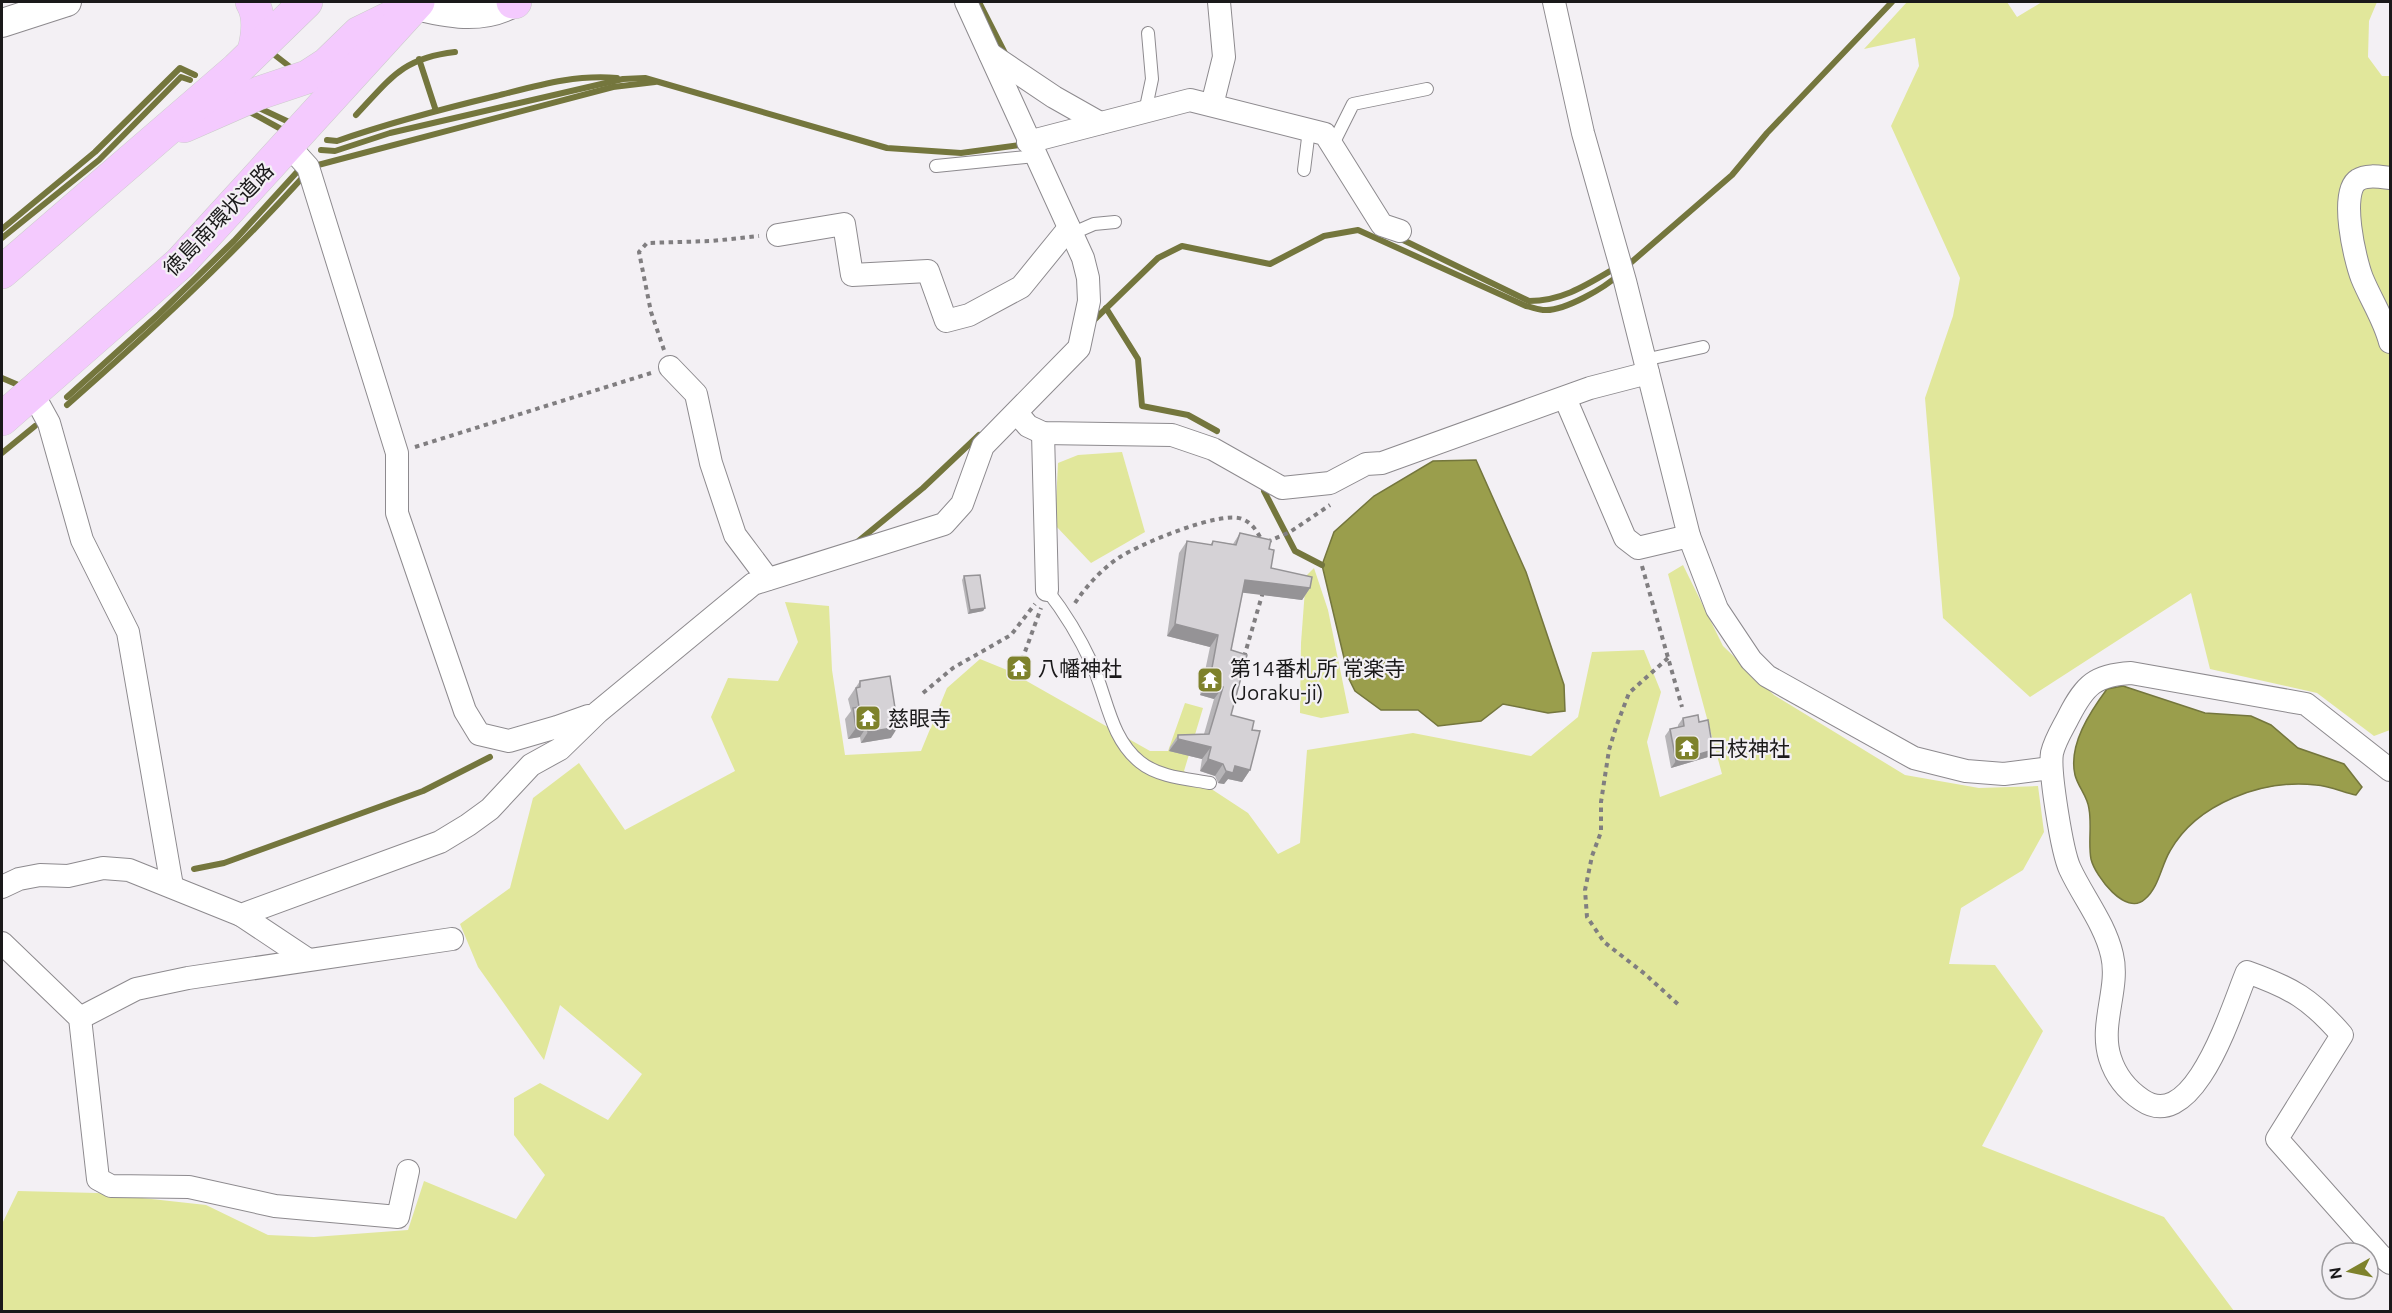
<svg xmlns="http://www.w3.org/2000/svg" width="2392" height="1313" font-family="Ubuntu,'Noto Sans JP',sans-serif">
<rect width="100%" height="100%" fill="#f3f0f4"/>
<g fill="#e1e79b">
<polygon points="1907,2 2007,2 2017,17 2042,2 2377,2 2369,21 2368,57 2382,76 2390,76 2390,730 2374,736 2317,693 2210,669 2191,593 2030,697 1943,618 1925,398 1953,316 1960,278 1891,126 1919,66 1915,38 1864,49"/>
<polygon points="1122,452 1145,532 1091,563 1055,525 1058,463 1078,455"/>
<polygon points="1683,565 1723,646 1774,695 1905,775 1979,788 2038,786 2044,832 2023,870 1961,908 1949,964 1995,965 2043,1031 1982,1146 2164,1217 2234,1311 2,1312 2,1224 18,1191 97,1193 206,1205 268,1235 314,1237 408,1230 424,1181 516,1219 545,1175 514,1135 514,1098 540,1083 608,1120 642,1074 560,1005 544,1060 478,967 460,924 510,888 533,798 579,763 625,830 735,771 711,717 728,678 778,681 798,642 785,602 829,606 832,670 845,755 921,751 947,688 980,659 1007,670 1150,751 1168,751 1185,703 1203,708 1184,771 1248,813 1278,854 1300,843 1307,750 1413,733 1531,756 1578,717 1592,652 1644,650 1661,692 1647,742 1660,797 1722,774 1668,574"/>
<polygon points="1314,568 1328,610 1349,713 1321,718 1300,713 1301,643 1306,576"/>
</g>
<g fill="#9a9e4c" stroke="#74763d" stroke-width="1.5">
<polygon points="1476,460 1526,572 1564,685 1565,711 1548,713 1503,704 1481,721 1438,726 1418,710 1381,710 1355,691 1349,679 1322,565 1334,532 1374,496 1433,461"/>
<path d="M2123 686 2205 713 2251 716 2271 725 2298 748 2344 764 2362 787 2356 795C2343 792 2329 786 2316 785 2263 779 2197 803 2170 851 2161 866 2159 887 2145 899 2126 917 2095 876 2091 859 2088 843 2092 825 2089 809 2088 797 2078 787 2075 775 2068 745 2090 712 2107 689Z"/>
</g>
<g fill="none" stroke-linecap="round" stroke-linejoin="round">
<g stroke="#74763d" stroke-width="6">
<polyline points="979,2 1006,55"/>
<polyline points="276,56 294,70"/>
<polyline points="419,59 436,111"/>
<polyline points="257,107 289,122"/>
<polyline points="250,112 281,129"/>
<path d="M356 115C390 79 402 58 455 52"/>
<path d="M327 140 337 141C389 123 442 109 496 96 536 86 575 74 617 78"/>
<polyline points="321,150 335,151 390,133 623,79 645,78 887,148 961,153 1020,145"/>
<polyline points="318,165 613,87 655,82"/>
<polyline points="2,229 95,152 180,68 195,75"/>
<polyline points="2,238 99,160 181,77 190,80"/>
<path d="M1403 240 1529 301C1563 301 1588 284 1617 267"/>
<polyline points="1627,266 1732,175 1767,133 1892,2"/>
<polyline points="1106,308 1138,359 1142,406 1188,415 1217,431"/>
<path d="M1092 322 1158 258 1182 246 1270 264 1324 236 1358 230 1526 306C1532 307 1539 310 1545 310 1564 311 1605 288 1618 275"/>
<polyline points="2,378 23,387"/>
<polyline points="67,397 159,314 234,241 297,172"/>
<path d="M67 405C150 332 229 259 303 177"/>
<polyline points="2,453 35,426"/>
<polyline points="1264,491 1295,551 1322,565"/>
<polyline points="856,543 923,488 979,435"/>
<polyline points="194,869 224,863 423,791 490,757"/>
</g>
<g stroke="#8d8a8e" stroke-width="14">
<g id="service">
<polyline points="1145,112 1152,79 1148,33"/>
<polyline points="1332,146 1353,104 1427,89"/>
<polyline points="936,166 1035,156"/>
<polyline points="1304,170 1309,130"/>
<polyline points="1071,234 1094,224 1115,222"/>
<polyline points="1644,360 1703,347"/>
<path d="M1047 590C1065 613 1080 638 1092 664 1107 697 1110 738 1140 762 1158 777 1188 779 1210 783"/>
</g>
</g>
<g stroke="#8d8a8e" stroke-width="24">
<g id="minor">
<polyline points="1554,2 1583,133 1625,281 1689,536 1717,609 1751,660 1767,676 1914,758 1966,771 2004,774 2051,768"/>
<polyline points="990,54 1054,97 1100,123"/>
<polyline points="1212,105 1224,57 1219,2"/>
<polyline points="1028,142 1190,100 1325,134 1382,225 1400,231"/>
<polyline points="288,145 308,167 397,453 397,513 465,711 479,734 509,741 557,727 588,716"/>
<path d="M2390 178C2381 177 2367 174 2358 180 2339 192 2355 260 2362 278 2371 300 2384 319 2390 342"/>
<polyline points="778,235 844,224 852,275 928,271 946,321 969,315 1021,287 1069,228"/>
<polyline points="670,367 696,394 711,463 735,535 768,579"/>
<polyline points="32,392 49,423 82,540 128,632 172,886"/>
<polyline points="1565,398 1625,538 1638,548 1689,536"/>
<polyline points="1017,413 1028,426 1043,433 1172,435 1213,449 1282,488 1330,483 1366,464 1382,463 1590,388 1648,373"/>
<polyline points="1043,433 1047,590"/>
<path d="M2390 770 2306 704 2131 673C2095 675 2085 685 2069 716 2063 728 2055 740 2052 753 2049 771 2062 852 2070 869 2083 897 2105 924 2112 955 2120 988 2099 1024 2110 1058 2116 1077 2127 1090 2142 1100 2195 1136 2233 1004 2247 972 2292 988 2311 999 2342 1035L2277 1139 2380 1255 2390 1263"/>
<polyline points="2,887 19,879 40,875 68,876 103,868 129,870 241,915 440,842 468,825 490,809 531,765 560,749 598,712 753,584 944,524 962,504 983,446 1079,348 1089,301 1088,278 1083,258 966,2"/>
<polyline points="241,915 307,959"/>
<polyline points="2,943 80,1018 98,1179 111,1186 189,1187 275,1206 398,1217 408,1171"/>
<polyline points="80,1018 136,989 188,978 452,939"/>
</g>
</g>
<g stroke="#8d8a8e" stroke-width="30">
<g id="tertiary">
<path d="M398 2C438 11 478 24 515 2"/>
<polyline points="2,23 67,2"/>
</g>
</g>
<g stroke="#cdcccd" stroke-width="34">
<g id="trunk">
<path d="M252 2C261 17 258 35 254 51"/>
<polyline points="513,2 515,2"/>
<polyline points="184,126 259,93 307,77 327,64 359,33 396,15"/>
<polyline points="2,272 237,69 306,2"/>
<polyline points="2,419 180,263 418,2"/>
</g>
</g>
<g stroke="#807e80" stroke-width="4" stroke-dasharray="4.5 4.5" stroke-linecap="butt">
<polyline points="664,350 651,312 639,252 647,243 712,241 759,236"/>
<polyline points="415,447 651,373"/>
<polyline points="1267,542 1290,532 1330,505"/>
<polyline points="1642,566 1682,707"/>
<path d="M1075 603C1087 585 1103 568 1120 557 1140 544 1221 510 1242 519 1253 523 1257 532 1263 542"/>
<polyline points="1244,657 1263,592"/>
<polyline points="1668,658 1629,693 1616,727 1609,750 1601,802 1601,832 1592,856 1585,890 1587,917 1604,942 1645,974 1681,1007"/>
<polyline points="1022,660 1041,608"/>
<polyline points="923,693 953,668 1011,635 1035,604"/>
</g>
<use href="#service" stroke="#fff" stroke-width="12"/>
<use href="#minor" stroke="#fff" stroke-width="22"/>
<use href="#tertiary" stroke="#fff" stroke-width="28"/>
<use href="#trunk" stroke="#f4cafe" stroke-width="33"/>
</g>
<g fill="#b7b5b8">
<polygon points="1240,533 1269,549 1271,568 1310,588 1302,600 1242,592 1231,650 1231,715 1252,730 1250,770 1242,782 1228,779 1224,784 1218,783 1215,776 1200,771 1202,759 1169,751 1170,747 1178,735 1204,734 1214,699 1200,695 1210,647 1167,636 1179,553 1187,541 1210,545 1213,541 1233,544"/>
<polygon points="964,576 985,608 983,611 968,614 962,580"/>
<polygon points="860,681 891,738 861,743 860,737 848,739 845,719 851,711 848,699"/>
<polygon points="1683,718 1708,757 1671,768 1665,736 1670,729 1678,727 1678,725"/>
</g>
<g fill="#959396">
<polygon points="1245,580 1310,588 1302,600 1237,592"/>
<polygon points="985,608 983,611 968,614 970,610"/>
<polygon points="1175,624 1218,635 1210,647 1167,636"/>
<polygon points="1209,684 1223,687 1214,699 1200,695"/>
<polygon points="867,726 860,737 848,739 856,728"/>
<polygon points="898,727 891,738 861,743 868,732"/>
<polygon points="1178,739 1211,747 1202,759 1169,751"/>
<polygon points="1713,750 1708,757 1671,768 1676,761"/>
<polygon points="1208,759 1223,764 1215,776 1200,771"/>
<polygon points="1235,766 1250,770 1242,782 1228,779 1224,784 1218,783 1226,771"/>
</g>
<g fill="#d5d2d6" stroke="#959396" stroke-width="1.5">
<polygon points="1240,533 1271,540 1269,549 1274,550 1271,568 1312,577 1310,588 1245,580 1231,650 1247,655 1231,715 1254,721 1252,730 1260,731 1250,770 1235,766 1233,773 1226,771 1223,764 1208,759 1211,747 1178,739 1178,735 1209,734 1223,687 1209,684 1218,635 1175,624 1187,541 1212,545 1213,541 1236,545"/>
<polygon points="980,575 985,608 970,610 964,576"/>
<polygon points="890,676 898,727 868,732 867,726 856,728 853,708 859,707 856,688 860,687 860,681"/>
<polygon points="1698,715 1699,722 1708,720 1713,750 1676,761 1670,729 1684,726 1683,718"/>
</g>
<defs>
<g id="temple-square" transform="scale(1.35)"><rect x="-9" y="-9" width="18" height="18" rx="4" fill="#7e822c" stroke="#f3f0f4"/><path d="M0-6L5-2H3V0L6.5 2.5H4V6H1.5V3h-3V6H-4V2.5H-6.5L-3 0V-2H-5Z" fill="#fff"/></g>
</defs>
<g fill-rule="evenodd">
<use href="#temple-square" x="1019" y="668"/>
<use href="#temple-square" x="1210" y="680"/>
<use href="#temple-square" x="868" y="718"/>
<use href="#temple-square" x="1687" y="748"/>
</g>
<g text-anchor="middle" dominant-baseline="central" stroke-width="4.5" stroke-linejoin="round" paint-order="stroke">
<g font-size="21" fill="#1a191a" stroke="#f3f0f4">
<text transform="translate(218 219) rotate(-46)">徳島南環状道路</text>
</g>
<g font-size="21" fill="#1a191a" stroke="#f3f0f4" text-anchor="start">
<text x="1038" y="668">八幡神社</text>
<text x="1230" y="668">第14番札所 常楽寺<tspan x="1230" dy="24">(Joraku-ji)</tspan></text>
<text x="888" y="718">慈眼寺</text>
<text x="1706" y="748">日枝神社</text>
</g>
</g>
<rect width="2392" height="1313" fill="none" stroke="#1a191a" stroke-width="6"/>
<g transform="translate(2350 1271) rotate(261)"><circle r="28" fill="#f3f0f4" stroke="#9c9a9d" stroke-width="1.5"/>
<path d="M0-4.5L10 22L0 15L-10 22Z" fill="#7e822c"/>
<text y="-9" font-size="16" font-weight="bold" text-anchor="middle" fill="#1a191a">N</text>
</g>
</svg>
